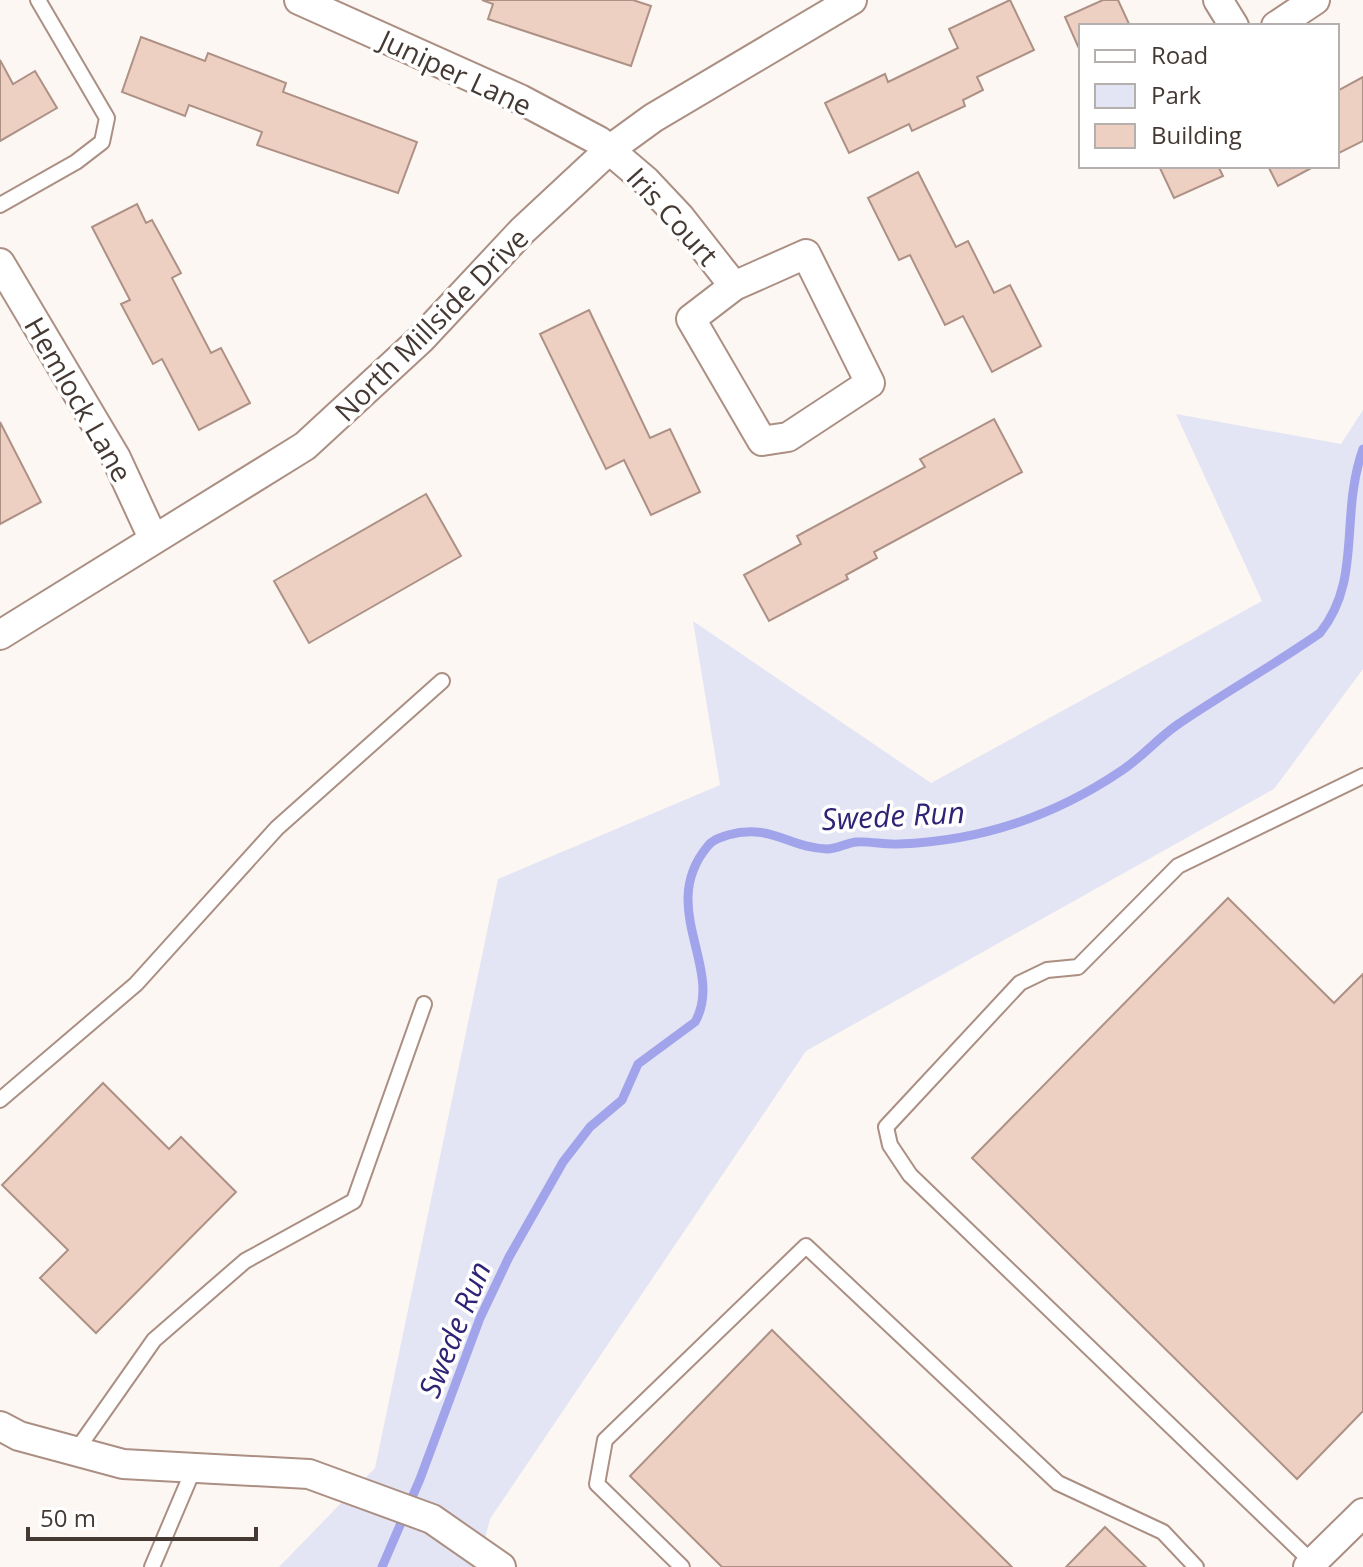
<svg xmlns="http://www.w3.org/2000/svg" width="1363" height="1567" font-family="'Open Sans',sans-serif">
<rect width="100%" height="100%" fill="#fdf7f4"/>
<polygon fill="#e4e5f4" points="1363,410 1363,669 1274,789 806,1051 490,1519 478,1567 279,1567 375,1468 498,879 720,785 693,621 931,783 1262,601 1176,414 1341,444"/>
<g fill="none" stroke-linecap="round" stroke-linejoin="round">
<path stroke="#a2a4eb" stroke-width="9" d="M382 1567 420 1479 480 1318 509 1257 563 1162 590 1127 622 1100 638 1064 695 1022C725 969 657 908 707 847 712 840 719 838 728 835 771 823 789 848 827 849 838 849 846 843 856 842 871 841 885 845 899 844 980 841 1053 817 1121 771 1141 758 1157 739 1177 725 1224 693 1274 665 1320 633 1363 579 1339 517 1363 449"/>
</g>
<g fill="#eed0c3" stroke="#ad9185" stroke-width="2">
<polygon points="482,0 633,0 651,6 631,66 488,19 493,4"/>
<polygon points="1010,0 1034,50 977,77 983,90 963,100 965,106 912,131 909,124 849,153 825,103 885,74 888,82 958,48 949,29"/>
<polygon points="1103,0 1118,0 1130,26 1081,26 1081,53 1065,17"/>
<polygon points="141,37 205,61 208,53 286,83 283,92 417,142 398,193 257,145 262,132 189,105 185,116 122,92"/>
<polygon points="0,60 13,84 35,71 57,108 0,141"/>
<polygon points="1363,77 1363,141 1337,154 1337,91"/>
<polygon points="1159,166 1218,166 1223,176 1174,198"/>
<polygon points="1268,166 1315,166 1278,186"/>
<polygon points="918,172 956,247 968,241 994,293 1010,285 1041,346 992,372 963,316 945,325 910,255 899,260 868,198"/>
<polygon points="137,204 146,223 152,220 181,273 172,278 211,353 221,348 250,403 199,430 162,359 153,364 121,304 130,300 92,227"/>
<polygon points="589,310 650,438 670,429 700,492 651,515 624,460 606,469 540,334"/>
<polygon points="994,419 1022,472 874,552 877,558 846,575 848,579 769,621 744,575 801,544 797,536 925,467 920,459"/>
<polygon points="0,422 41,502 0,524"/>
<polygon points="426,494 461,556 309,643 274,581"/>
<polygon points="1228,898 1334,1003 1363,974 1363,1411 1297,1479 972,1158"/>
<polygon points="103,1083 169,1149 181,1137 236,1192 96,1333 40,1278 68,1250 2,1185"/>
<polygon points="772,1330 1012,1567 722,1567 630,1476"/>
<polygon points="1105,1527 1146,1567 1066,1567"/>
</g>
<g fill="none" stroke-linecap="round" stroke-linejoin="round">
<g stroke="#ab8f83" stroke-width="18">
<g id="service">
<polyline points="0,205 76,162 102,142 107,118 38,0"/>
<polyline points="0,1100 136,984 277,828 442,681"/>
<polyline points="76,1451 154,1340 245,1261 354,1201 424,1004"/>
<polyline points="1313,1563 910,1175 890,1145 886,1127 1020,983 1047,970 1078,967 1178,866 1363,776"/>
<polyline points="152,1567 194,1468"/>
<polyline points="682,1567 597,1484 605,1440 806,1246 1058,1483 1163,1532 1196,1567"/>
</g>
</g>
<g stroke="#ab8f83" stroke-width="32">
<g id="minor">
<polyline points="299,0 520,99 599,141 646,181 679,216 734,286"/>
<polyline points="1218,0 1234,26"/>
<polyline points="1276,26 1315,0"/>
<polygon points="806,254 870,383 788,437 762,441 691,319 734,286"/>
<polyline points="0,263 116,458 153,538"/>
<polyline points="0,635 305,446 421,339 522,231 609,150 653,118 852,0"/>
<polyline points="0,1426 19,1436 123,1464 309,1474 432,1519 501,1567"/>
<polyline points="1308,1567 1363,1513"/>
</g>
</g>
<use href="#service" stroke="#fff" stroke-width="14"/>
<use href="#minor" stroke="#fff" stroke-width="28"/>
</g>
<g text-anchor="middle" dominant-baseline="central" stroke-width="7" stroke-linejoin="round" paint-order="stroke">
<g font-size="28" fill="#453934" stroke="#fff">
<text transform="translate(456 72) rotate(25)">Juniper Lane</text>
<text transform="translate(673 216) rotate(48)">Iris Court</text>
<text transform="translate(431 324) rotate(-45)">North Millside Drive</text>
<text transform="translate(79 399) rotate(60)">Hemlock Lane</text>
</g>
<g font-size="30" font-style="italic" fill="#2e2374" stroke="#fff">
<text transform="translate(893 815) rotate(-3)">Swede Run</text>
<text transform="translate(454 1329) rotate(-68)">Swede Run</text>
</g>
</g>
<rect x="1079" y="24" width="260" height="144" fill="#ffffff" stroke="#b5b0ae" stroke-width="2"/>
<rect x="1095" y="50" width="40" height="12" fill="#ffffff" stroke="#b5b0ae" stroke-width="2"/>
<text x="1151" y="64" font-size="24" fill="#453934">Road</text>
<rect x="1095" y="84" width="40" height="24" fill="#e4e5f4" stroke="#b5b0ae" stroke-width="2"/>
<text x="1151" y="104" font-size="24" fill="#453934">Park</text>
<rect x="1095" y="124" width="40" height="24" fill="#eed0c3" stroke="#b5b0ae" stroke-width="2"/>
<text x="1151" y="144" font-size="24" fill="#453934">Building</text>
<path d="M28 1527v12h228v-12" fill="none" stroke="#453934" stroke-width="4"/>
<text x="40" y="1527" font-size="24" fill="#453934" stroke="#ffffff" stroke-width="6" paint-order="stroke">50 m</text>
</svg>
